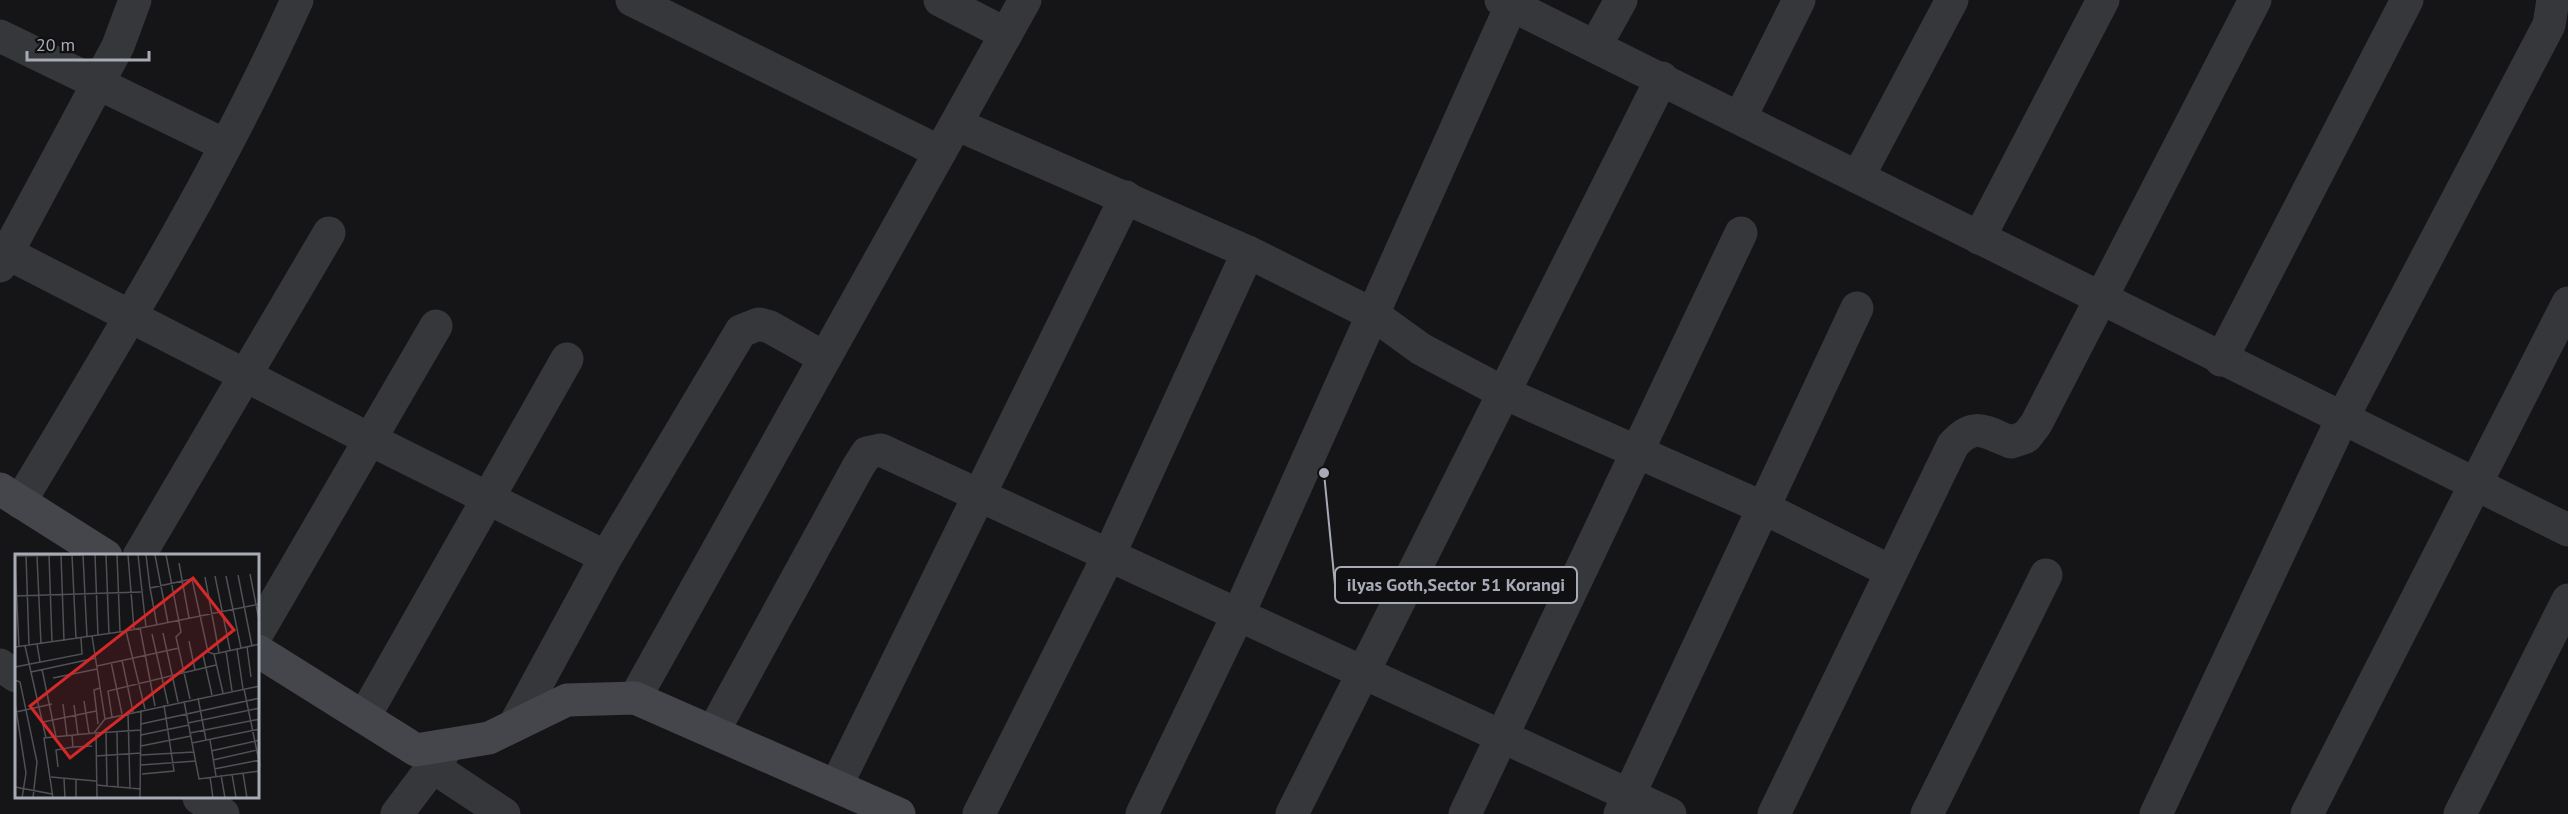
<svg xmlns="http://www.w3.org/2000/svg" width="2568" height="814" font-family="'PT Sans',sans-serif">
<rect width="100%" height="100%" fill="#151517"/>
<g fill="none" stroke-linecap="round" stroke-linejoin="round">
<g stroke="#36373b" stroke-width="33">
<polyline points="632,0 940,152"/>
<polyline points="940,0 1006,34"/>
<polyline points="1501,0 2568,530"/>
<polyline points="0,36 225,145"/>
<polyline points="1596,45 1621,0"/>
<polyline points="1740,118 1799,0"/>
<polyline points="956,124 1248,252 1374,315 1421,349 1504,393 1764,508 1890,571"/>
<polyline points="1858,177 1952,0"/>
<polyline points="1979,238 2103,0"/>
<polyline points="7,253 371,440 606,557"/>
<polyline points="0,266 118,46 135,0"/>
<polyline points="2221,360 2407,0"/>
<path d="M20 502C118 338 219 174 297 0"/>
<polyline points="139,556 329,233"/>
<polyline points="258,632 436,326"/>
<polyline points="0,665 16,676"/>
<polyline points="635,698 1025,0"/>
<polyline points="364,717 567,359"/>
<polyline points="514,726 606,557 741,331 759,324 770,327 825,358"/>
<polyline points="713,732 858,467 867,453 881,450 1670,814"/>
<polyline points="433,767 504,814"/>
<polyline points="836,786 1126,197"/>
<polyline points="199,798 223,814"/>
<polyline points="397,814 449,745"/>
<polyline points="979,814 1109,555 1248,252"/>
<polyline points="1142,814 1238,615 1511,6"/>
<polyline points="1292,814 1662,78"/>
<polyline points="1465,814 1741,233"/>
<polyline points="1620,814 1857,308"/>
<path d="M1774 814 1953 445C1974 421 1985 432 2011 442L2026 437 2036 424 2255 0"/>
<polyline points="1927,814 2046,575"/>
<polyline points="2156,814 2343,417 2549,25 2553,0"/>
<polyline points="2307,814 2568,303"/>
<polyline points="2460,814 2568,600"/>
</g>
<g stroke="#44464b" stroke-width="33">
<polyline points="0,489 106,556"/>
<polyline points="258,651 416,750 489,738 567,700 635,698 899,814"/>
</g>
</g>
<g transform="translate(15 554)">
<rect width="244" height="244" fill="#151517"/>
<path fill="none" stroke="#4f5157" stroke-width="1.5" d="M11 1 14 91M34 1 37 88M46 1 49 87M57 1 61 85M68 1 72 83M80 1 83 82M91 1 94 80M102 1 105 78M113 1 119 75M123 1 131 73M131 1 135 34 177 25 193 98 199 100M140 1 153 69M151 1 166 78 161 83 175 145M0 2 66 1M22 2 26 90M0 6 4 93M164 9 174 64M235 20 245 71M223 21 237 92M200 22 215 96M211 22 226 94M190 23 204 98M135 34 142 71M0 42 126 38M125 74 140 152M111 77 130 155M148 79 163 148M137 80 153 150M77 82 90 165M174 87 180 116M22 90 25 108M10 92 31 184M0 93 111 77 245 50M232 93 236 123M222 95 228 135M211 97 217 137M188 101 197 141M107 106 118 158M96 108 107 160M82 112 164 94M0 113 67 100 66 84M27 115 41 183M16 118 81 104M38 124 82 115M0 126 5 128 22 208 18 244M229 135 245 212M208 139 199 100 245 90M183 144 191 186M69 147 74 179M169 147 184 225 245 217M0 149 11 219 7 244M48 150 52 182M59 151 63 181M1 158 37 150M113 159 115 234M97 163 93 137 201 111M28 168 81 157M173 169 245 154M83 170 79 136 85 134M126 170 245 144M81 178 82 244M91 178 92 232M102 178 103 233M81 179 126 176M175 179 245 165M126 181 174 171M195 186 201 222M177 189 245 175M126 192 176 182M58 193 77 192M196 197 245 186M126 201 179 198M81 202 126 199M198 206 242 196M126 211 181 207M43 213 41 196 58 193 57 181M199 215 245 206M228 219 232 244M127 220 159 217 149 151M217 220 221 244M206 221 210 244M36 223 81 227M195 223 198 244M49 224 50 244M61 225V244M81 231 126 235M0 233 37 240M38 244 29 184 79 179 90 165 245 132M125 244 126 156"/>
<path fill="#d62828" fill-opacity="0.15" stroke="#d62828" stroke-width="3" d="M178 24 219 76 55 204 15 152Z"/>
<rect width="244" height="244" fill="none" stroke="#a7abb6" stroke-width="3"/>
</g>
<path fill="none" stroke="#a7abb6" stroke-width="2" d="M1324 473L1335 585"/>
<circle fill="#a7abb6" stroke="#101012" stroke-width="2" cx="1324" cy="473" r="6"/>
<rect fill="#101012" stroke="#a7abb6" stroke-width="2" x="1335" y="567" width="242" height="36" rx="6"/>
<g font-size="18" text-anchor="middle" font-weight="bold" fill="#a7abb6">
<text x="1456" y="591">ilyas Goth,Sector 51 Korangi</text>
</g>
<path d="M27 51v9h122v-9" fill="none" stroke="#a7abb6" stroke-width="3"/>
<text x="36" y="51" font-size="18" fill="#a7abb6" stroke="#101012" stroke-width="4.5" paint-order="stroke">20 m</text>
</svg>
